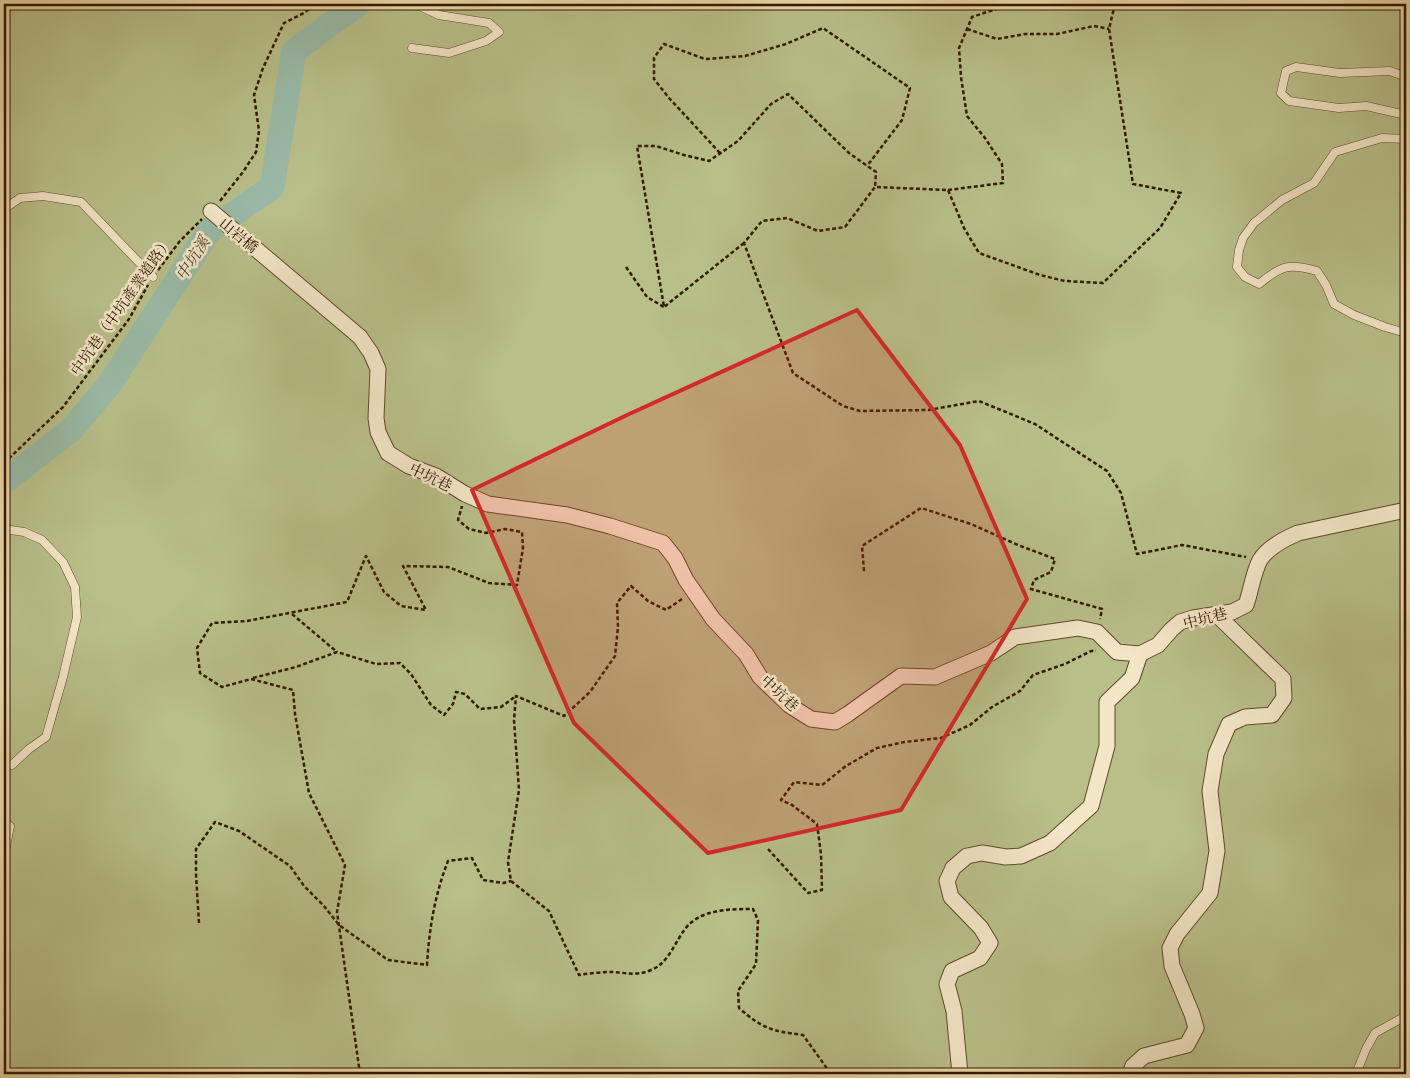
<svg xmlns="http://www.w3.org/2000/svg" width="1410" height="1078" font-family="'Libre Caslon Text','Noto Serif TC',serif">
<rect width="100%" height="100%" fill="#edd9a9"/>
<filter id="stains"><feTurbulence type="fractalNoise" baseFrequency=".004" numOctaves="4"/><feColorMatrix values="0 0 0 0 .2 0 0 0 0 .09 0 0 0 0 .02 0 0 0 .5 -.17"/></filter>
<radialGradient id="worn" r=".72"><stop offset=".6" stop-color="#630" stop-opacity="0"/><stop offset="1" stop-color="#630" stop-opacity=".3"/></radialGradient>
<rect fill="#b8bf89" stroke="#746c44" x="4" y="4" width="1402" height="1070"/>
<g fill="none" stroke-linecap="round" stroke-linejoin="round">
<polyline stroke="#99baa7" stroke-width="25" points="4,482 71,430 109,385 209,231 272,187 294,51 358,4"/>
<g stroke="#60492a" stroke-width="9">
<g id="service">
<polyline points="412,48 449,53 486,41 499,32 489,23 439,15 415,4"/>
<polyline points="1404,76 1390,71 1340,73 1296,67 1286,71 1281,93 1289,101 1339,108 1366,106 1406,115"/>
<path d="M1406 139 1382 138 1335 152 1314 183 1282 200 1254 223 1243 238 1239 250 1237 267 1245 277 1259 284C1282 265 1289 263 1317 271L1326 285 1334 304 1354 315 1385 327 1406 333"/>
<polyline points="4,209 20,198 43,196 81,202 153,277"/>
<polyline points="4,529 24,532 42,540 63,562 75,587 77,617 63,677 46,737 29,749 12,765 4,766"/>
<polyline points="4,822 10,826 4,857"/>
<polyline points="1356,1074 1366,1049 1375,1033 1404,1017"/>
</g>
</g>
<g stroke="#60492a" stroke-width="17">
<g id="minor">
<path d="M211 211 360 337 371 353 378 369 376 418 378 432 388 453 409 466 436 476 465 494 488 504 567 515 610 526 663 543 675 558 686 580 713 619 746 654 760 677 789 705 811 719 835 722 848 714 901 676 935 677 991 653 1015 637 1078 628 1097 632 1117 652 1140 654 1158 645 1171 630 1180 622 1193 618 1232 612 1246 605C1251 591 1253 573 1260 560 1268 547 1284 539 1298 533L1406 510"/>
<polyline points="960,1074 954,1011 947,984 952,971 980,958 990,943 981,928 951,897 947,881 953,868 967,856 982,853 1006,857 1021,856 1050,843 1091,806 1107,746 1107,702 1132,678 1140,654"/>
<polyline points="1130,1074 1133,1066 1144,1056 1187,1045 1196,1028 1192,1014 1172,966 1170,948 1177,934 1210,893 1217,851 1210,791 1216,754 1229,724 1245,717 1272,715 1284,698 1283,679 1216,614"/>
</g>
</g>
<g stroke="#311900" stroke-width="2.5" stroke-dasharray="4 2.5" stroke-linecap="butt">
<polyline points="1115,4 1109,29 1133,184 1181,193 1160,228 1103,283 1065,281 1040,275 979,253 964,228 948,190 875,187 845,227 818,231 787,218 762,221 744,243 793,373 843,406 860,411 928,410 979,401 1035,424 1107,471 1121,493 1137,554 1182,545 1246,557"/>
<polyline points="967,29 997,39 1025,34 1057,34 1094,26 1109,29"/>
<polyline points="720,153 669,98 654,79 654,58 664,44 705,59 745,56 786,44 823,28 910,88 902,120 867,166"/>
<polyline points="948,190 1003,183 1002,164 985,138 967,116 961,77 959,48 972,17 1011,4"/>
<polyline points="220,201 243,172 256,152 259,131 254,95 263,68 284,23 304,13 315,4"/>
<polyline points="744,243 664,307 637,146 656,146 684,155 709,161 738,141 771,104 788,94 849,153 876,172 875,187"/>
<polyline points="626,267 647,297 664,307"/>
<polyline points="158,270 180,241 202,219"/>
<polyline points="4,463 63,407 129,319 148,285"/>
<polyline points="864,571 862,546 921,508 971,524 1018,545 1055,559 1051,572 1034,580 1031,589 1102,609 1100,619"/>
<path d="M682 599 666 610 648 601 631 586 617 603 618 627 615 656 590 692 564 716 516 696 514 720 519 790 508 862 511 881 549 911 579 975C590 973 602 972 613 972 627 973 638 976 651 970 668 964 675 942 685 929 700 909 730 909 753 909L758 920 756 964 738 991 739 1008C763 1029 772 1031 803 1035L831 1074"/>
<polyline points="292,614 337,652"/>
<polyline points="253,678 296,667 337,652 376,664 400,663 411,674 431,705 444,715 453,704 456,692 465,694 480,709 501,707 516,696"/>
<polyline points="768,849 808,893 822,890 821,854 817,824 792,805 781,800 794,782 822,785 846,766 877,748 904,742 941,738 970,725 992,707 1020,691 1033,675 1065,664 1091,651 1096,651"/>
<path d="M199 923 196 875V849L215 822 239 831 290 866 304 886 324 906 339 925 388 960 427 965C429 929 435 894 448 861L472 858 483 880 503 883 511 881"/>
<polyline points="360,1074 337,912 345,865 309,793 295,714 293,690 251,679 222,687 200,673 197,648 212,623 247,621 347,602 366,556 384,592 401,606 426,610 403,566 448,567 489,583 517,585 523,548 522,532 505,529 486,533 469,529 458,520 462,506"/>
</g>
<use href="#service" stroke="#f3e6c7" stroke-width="8"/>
<use href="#minor" stroke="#f3e6c7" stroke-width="15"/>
</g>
<path fill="#d62828" fill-opacity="0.2" stroke="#d62828" stroke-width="4" stroke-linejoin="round" d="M857 310 960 445 1027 599 901 810 708 853 574 723 472 490 627 415Z"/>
<g text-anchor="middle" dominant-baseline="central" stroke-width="5" stroke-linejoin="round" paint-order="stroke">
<g font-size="15" fill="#311900" stroke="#f3e6c7">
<text transform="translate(239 235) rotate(40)">山岩橋</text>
<text transform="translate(121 306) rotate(-55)">中坑巷（中坑產業道路）</text>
<text transform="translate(431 477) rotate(26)">中坑巷</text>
<text transform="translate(1205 618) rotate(-14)">中坑巷</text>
<text transform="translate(780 693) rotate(43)">中坑巷</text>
</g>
<g font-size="16" font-style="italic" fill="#504932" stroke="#f3e6c7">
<text transform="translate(192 258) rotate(-57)">中坑溪</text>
</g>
</g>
<rect width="1410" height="1078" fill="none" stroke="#edd9a9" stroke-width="20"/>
<rect x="5" y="5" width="1400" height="1068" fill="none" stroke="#311900" stroke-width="2.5"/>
<rect x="10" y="10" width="1390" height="1058" fill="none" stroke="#311900"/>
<rect width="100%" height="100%" filter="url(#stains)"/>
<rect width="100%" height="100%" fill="url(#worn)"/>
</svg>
